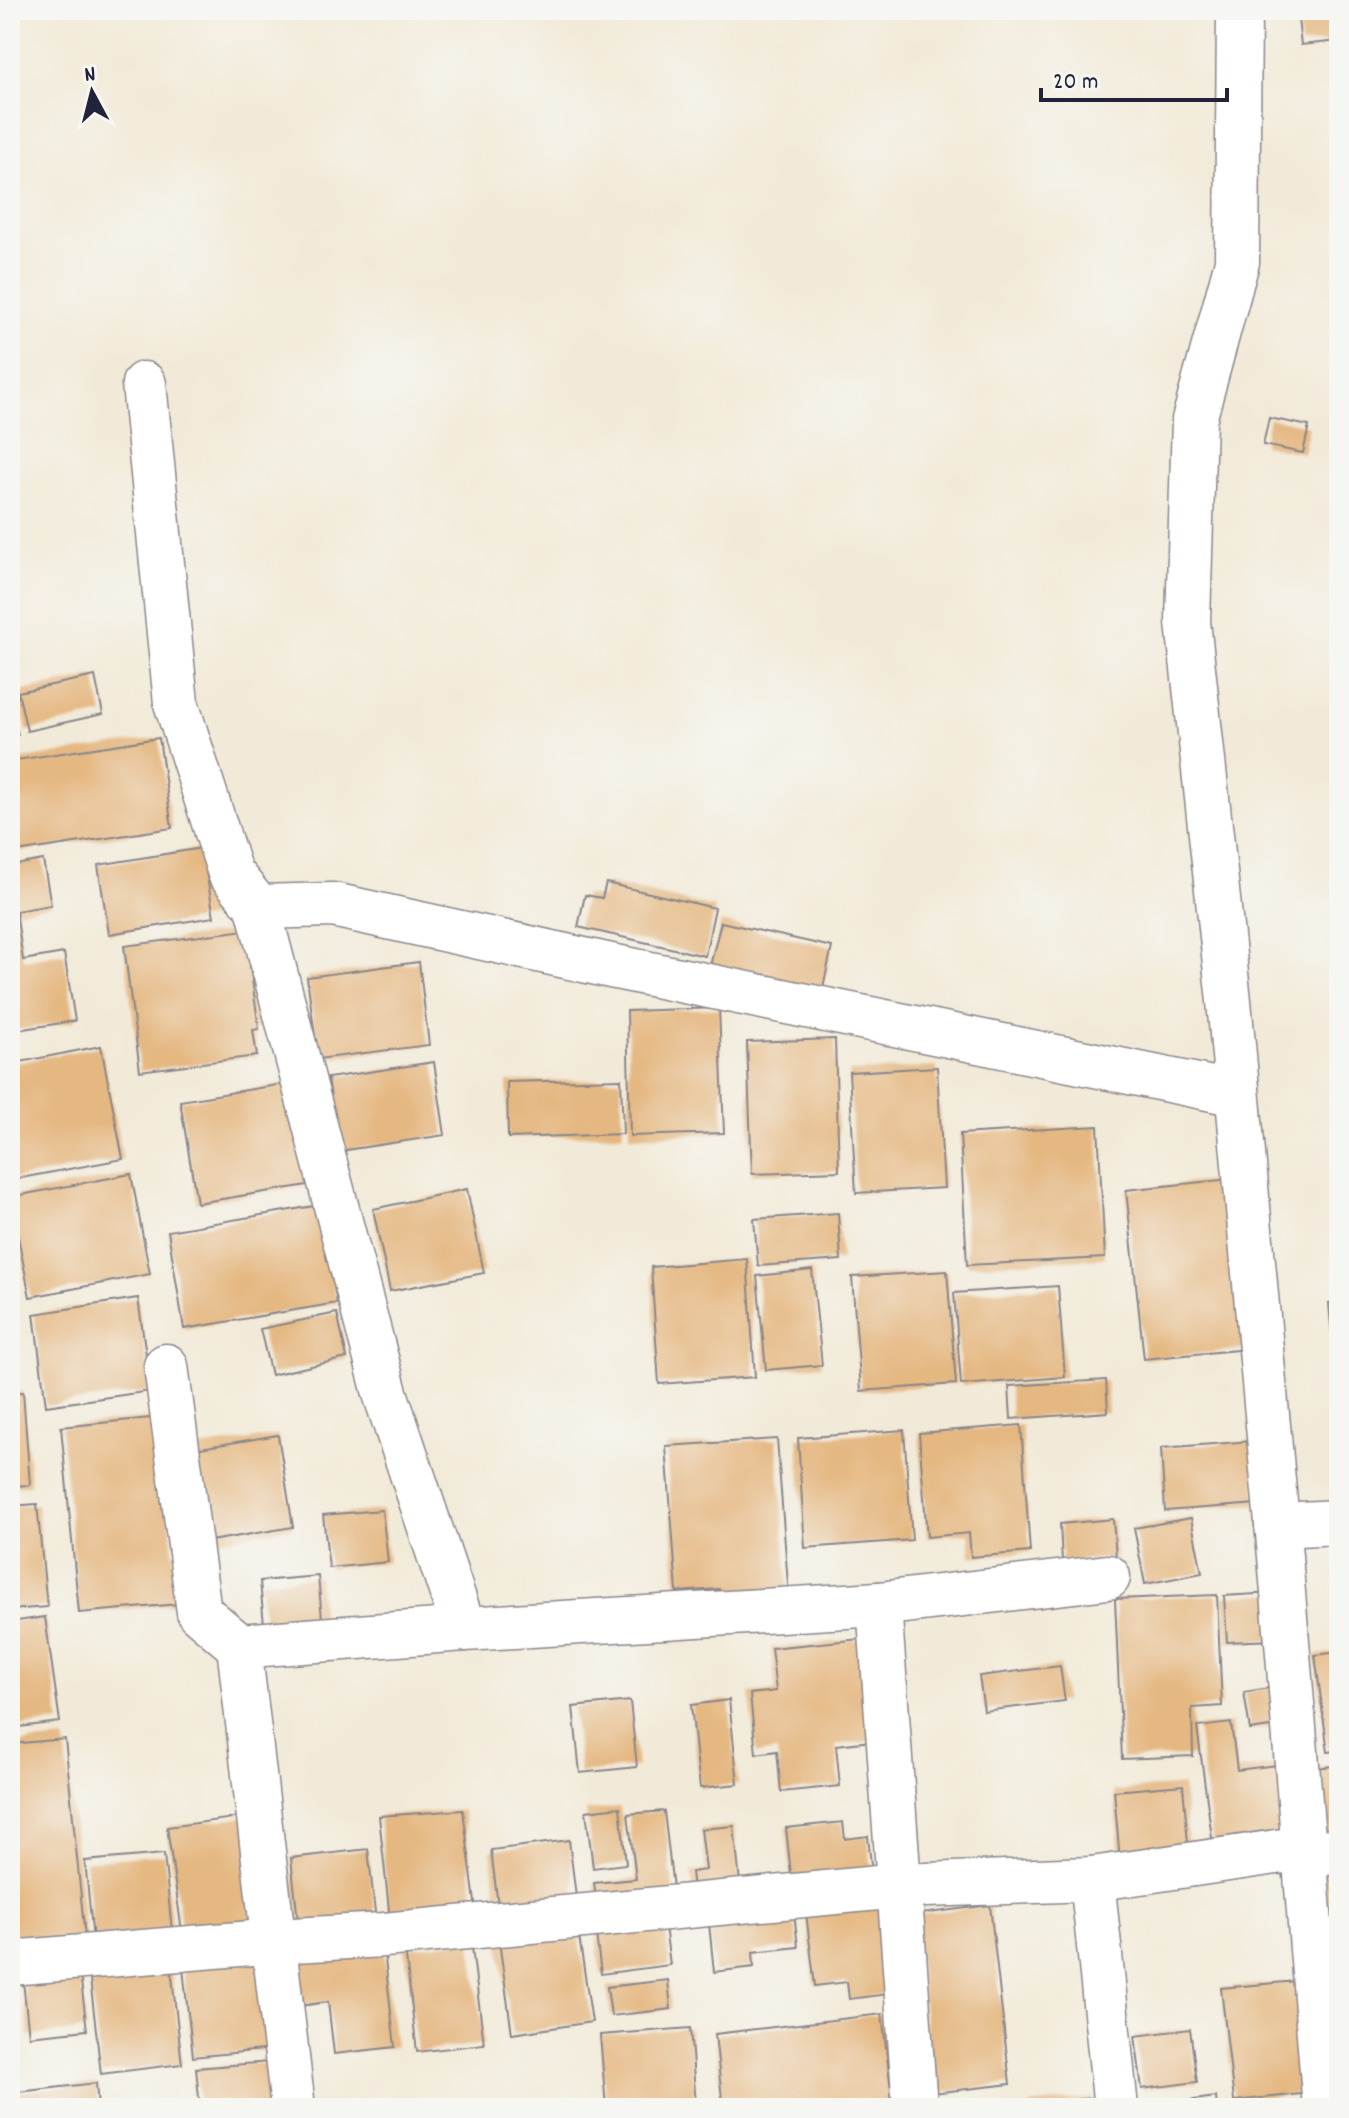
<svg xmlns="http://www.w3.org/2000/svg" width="1349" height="2118" font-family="Dekko,sans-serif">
<rect width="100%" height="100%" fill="#f6f6f2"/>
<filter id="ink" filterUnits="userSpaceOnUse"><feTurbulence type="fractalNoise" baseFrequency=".0125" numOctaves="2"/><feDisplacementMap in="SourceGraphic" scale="16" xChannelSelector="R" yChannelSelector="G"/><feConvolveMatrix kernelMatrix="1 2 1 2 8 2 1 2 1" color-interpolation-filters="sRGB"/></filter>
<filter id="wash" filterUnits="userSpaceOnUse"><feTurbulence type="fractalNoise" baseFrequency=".006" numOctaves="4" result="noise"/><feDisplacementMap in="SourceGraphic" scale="32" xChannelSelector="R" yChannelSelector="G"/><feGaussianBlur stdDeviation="1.8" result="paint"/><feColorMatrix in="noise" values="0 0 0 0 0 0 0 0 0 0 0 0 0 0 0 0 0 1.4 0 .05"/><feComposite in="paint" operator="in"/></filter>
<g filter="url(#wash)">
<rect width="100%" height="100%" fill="#f2ead8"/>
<g id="blocks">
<g fill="#e5b882">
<polygon points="1297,10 1339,10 1339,41 1301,45"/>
<polygon points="1269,418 1309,426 1303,453 1263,445"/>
<polygon points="95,676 103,714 27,731 18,692"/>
<polygon points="10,703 18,735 10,737"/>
<polygon points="159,738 172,828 10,853 10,761"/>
<polygon points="202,848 214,917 109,934 98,865"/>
<polygon points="43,860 51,905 16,911 23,960 64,953 75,1021 10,1031 10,866"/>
<polygon points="606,883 715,908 705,956 578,927 585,895 602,898"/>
<polygon points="721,922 832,947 822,992 710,966"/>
<polygon points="245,930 259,1029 253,1030 257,1056 140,1071 124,946"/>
<polygon points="419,962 429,1045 318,1059 307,977"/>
<polygon points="719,1008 724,1133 630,1136 627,1011"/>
<polygon points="835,1039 839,1171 752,1174 747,1042"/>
<polygon points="101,1046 123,1159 10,1180 10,1064"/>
<polygon points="434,1062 445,1135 339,1151 328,1078"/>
<polygon points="937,1067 944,1188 856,1193 849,1072"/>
<polygon points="621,1079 623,1134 508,1138 507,1082"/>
<polygon points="296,1082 314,1184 197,1203 180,1101"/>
<polygon points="1098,1126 1105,1258 967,1265 960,1134"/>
<polygon points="131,1174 150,1274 30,1297 10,1197"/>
<polygon points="1230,1179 1247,1349 1144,1359 1126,1190"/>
<polygon points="467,1189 484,1273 390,1291 373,1209"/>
<polygon points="320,1205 337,1303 184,1329 168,1231"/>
<polygon points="838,1213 841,1260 758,1266 754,1219"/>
<polygon points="747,1259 755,1377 659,1384 651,1267"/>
<polygon points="812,1270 822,1365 766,1370 757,1276"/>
<polygon points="947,1271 956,1384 861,1391 852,1277"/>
<polygon points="1058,1286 1065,1377 961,1385 954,1293"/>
<polygon points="138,1298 151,1391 46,1406 34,1314"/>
<polygon points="1339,1302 1339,1390 1337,1390 1329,1303"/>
<polygon points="337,1313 347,1358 271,1375 260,1329"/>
<polygon points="1106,1380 1108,1412 1011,1419 1009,1386"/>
<polygon points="23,1392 30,1485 10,1486 10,1393"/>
<polygon points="160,1417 178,1604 79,1613 61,1427"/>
<polygon points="1021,1425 1030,1552 971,1557 969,1533 927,1537 919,1433"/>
<polygon points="904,1430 912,1540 805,1548 798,1438"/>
<polygon points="278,1435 293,1527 204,1542 188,1450"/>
<polygon points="777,1439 789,1598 721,1603 719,1589 677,1592 666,1446"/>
<polygon points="1252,1441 1257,1504 1165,1511 1161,1448"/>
<polygon points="37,1504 47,1607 10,1610 10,1506"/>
<polygon points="382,1510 388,1562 329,1568 323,1515"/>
<polygon points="1191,1518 1202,1573 1145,1584 1134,1528"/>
<polygon points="1113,1519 1116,1558 1062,1561 1060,1524"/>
<polygon points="318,1576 322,1619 264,1625 260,1581"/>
<polygon points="1273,1593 1275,1640 1227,1642 1224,1596"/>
<polygon points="1217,1595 1222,1706 1192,1708 1193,1756 1122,1759 1115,1599"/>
<polygon points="45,1617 60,1722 10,1728 10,1622"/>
<polygon points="861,1639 872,1741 836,1745 840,1786 781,1792 777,1751 756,1754 750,1694 776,1691 771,1648"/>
<polygon points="1339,1652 1339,1751 1328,1752 1315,1655"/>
<polygon points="1060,1666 1065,1701 984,1711 979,1676"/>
<polygon points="1276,1687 1282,1725 1250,1730 1244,1692"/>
<polygon points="729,1700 738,1784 700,1788 691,1705"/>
<polygon points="630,1701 637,1767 580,1773 573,1707"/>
<polygon points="1231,1723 1237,1770 1293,1763 1301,1831 1215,1860 1197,1727"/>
<polygon points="65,1739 86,1947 10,1954 10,1744"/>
<polygon points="1339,1765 1339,1841 1313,1845 1303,1770"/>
<polygon points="1183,1785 1189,1856 1120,1861 1114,1791"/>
<polygon points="620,1807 626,1864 593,1868 586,1811"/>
<polygon points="463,1810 477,1918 391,1929 379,1816"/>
<polygon points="664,1811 674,1897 597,1907 594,1883 636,1879 628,1814"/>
<polygon points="248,1816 264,1928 183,1939 167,1827"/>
<polygon points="843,1822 845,1839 868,1836 873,1884 793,1893 786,1828"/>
<polygon points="734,1826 741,1892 694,1898 691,1872 706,1870 701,1829"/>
<polygon points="569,1840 577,1905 499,1913 491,1850"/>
<polygon points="368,1849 376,1921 299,1930 291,1858"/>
<polygon points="164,1854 173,1940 94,1949 85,1861"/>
<polygon points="1339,1870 1339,1950 1330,1951 1319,1872"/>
<polygon points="877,1896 889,1994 849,1999 847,1982 815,1986 805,1905"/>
<polygon points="793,1903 798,1947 753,1952 754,1967 714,1972 708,1914"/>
<polygon points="990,1905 1010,2084 933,2093 913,1915"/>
<polygon points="577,1923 592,2022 512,2034 498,1934"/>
<polygon points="665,1926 670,1965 601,1974 596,1934"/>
<polygon points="471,1940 484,2044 417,2052 405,1948"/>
<polygon points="383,1942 395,2047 334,2054 328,2002 292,2007 286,1953"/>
<polygon points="169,1951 182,2064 101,2074 88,1961"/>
<polygon points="263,1951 273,2049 193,2057 182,1960"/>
<polygon points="79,1965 87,2030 29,2036 22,1972"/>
<polygon points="668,1980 671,2009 611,2016 607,1987"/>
<polygon points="1307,1980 1319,2092 1234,2101 1221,1988"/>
<polygon points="882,2014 893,2108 723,2108 715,2034"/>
<polygon points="690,2028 696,2105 606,2108 600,2035"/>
<polygon points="1190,2029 1197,2082 1142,2089 1135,2036"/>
<polygon points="281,2061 285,2108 200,2108 196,2068"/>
<polygon points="96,2083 98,2108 10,2108 10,2093"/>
<polygon points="1099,2097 1100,2108 1030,2108 1030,2105"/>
<polygon points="1216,2097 1217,2108 1151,2108 1151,2106"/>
<polygon points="983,2100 984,2108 932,2108 932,2105"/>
</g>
</g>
</g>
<g filter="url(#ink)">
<use href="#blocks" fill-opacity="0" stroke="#8a868a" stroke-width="2"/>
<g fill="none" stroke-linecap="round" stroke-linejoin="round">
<g stroke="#8a868a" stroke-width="47">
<g id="minor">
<polyline points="1239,10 1237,262 1194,420 1188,622 1229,1001 1280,1556 1325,2108"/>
<polyline points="144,384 176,703 230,873 258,907 333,905 611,966 1237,1094"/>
<polyline points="258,907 385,1393 464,1629"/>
<polyline points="166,1366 199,1612 239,1646 293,2108"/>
<polyline points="1277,1525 1339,1522"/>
<polyline points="879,1604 915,2108"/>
<polyline points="239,1646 464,1629 879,1604 1108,1577"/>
<polyline points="1092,1879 1116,2108"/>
<polyline points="10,1963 275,1941 384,1935 899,1886 1092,1879 1304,1848 1339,1854"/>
</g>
</g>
<use href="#minor" stroke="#fff" stroke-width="44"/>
</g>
</g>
<rect width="1349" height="2118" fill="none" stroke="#f6f6f2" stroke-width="40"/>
<g transform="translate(92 92) rotate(353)" stroke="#f6f6f2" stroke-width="6" paint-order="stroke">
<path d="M0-6L14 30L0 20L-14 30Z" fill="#22223b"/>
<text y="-12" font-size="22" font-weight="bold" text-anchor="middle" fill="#22223b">N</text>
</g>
<path d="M1041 88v12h186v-12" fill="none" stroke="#22223b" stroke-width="4"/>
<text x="1053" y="88" font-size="24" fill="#22223b" stroke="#f6f6f2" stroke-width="6" paint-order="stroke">20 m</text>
</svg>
